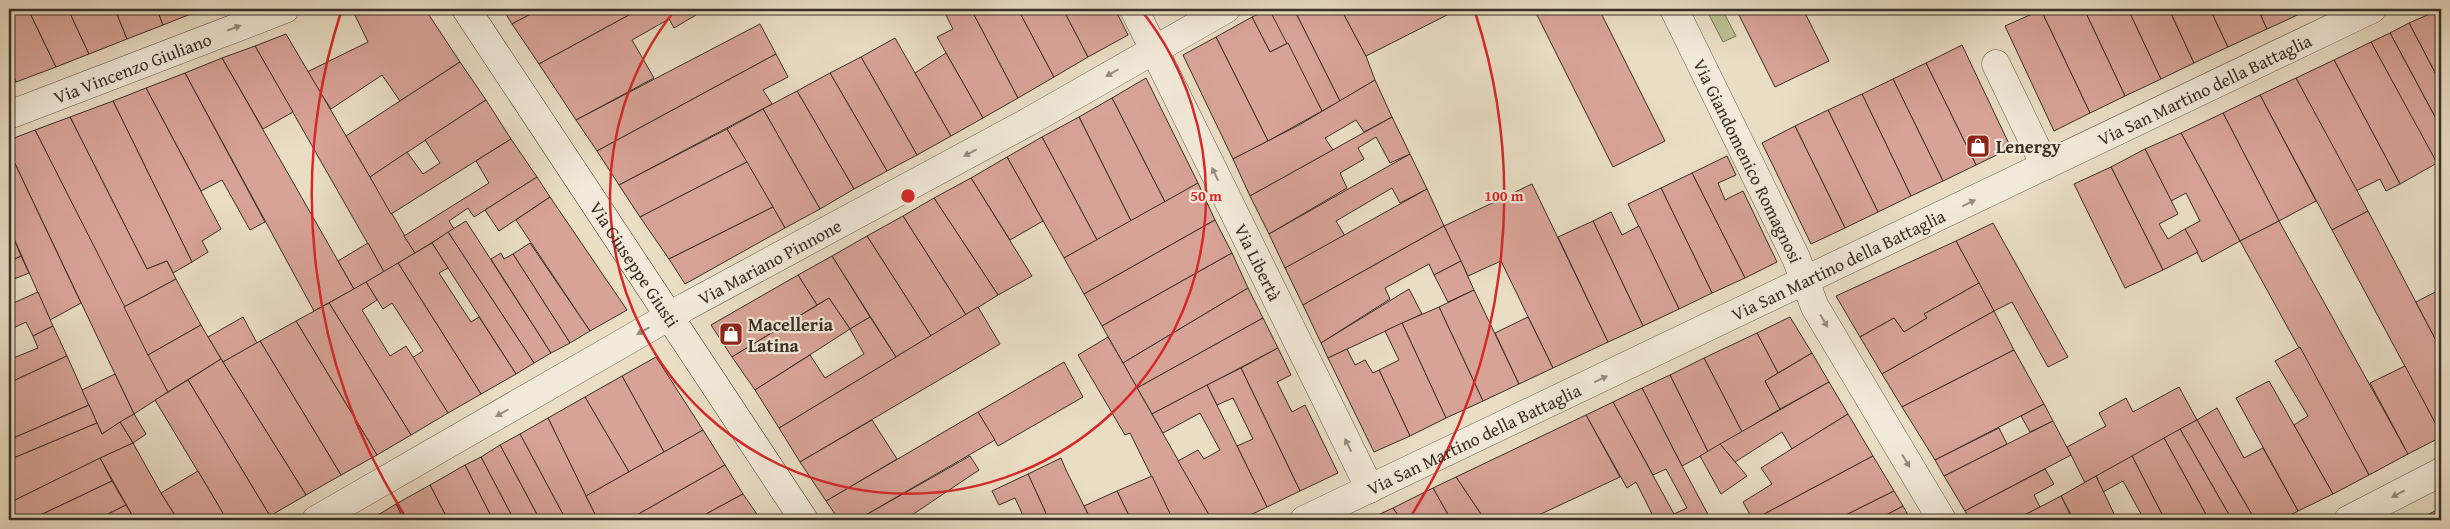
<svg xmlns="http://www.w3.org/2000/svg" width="2450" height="529" font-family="'Gentium Book Plus',serif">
<rect width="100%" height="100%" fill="#e9ddc4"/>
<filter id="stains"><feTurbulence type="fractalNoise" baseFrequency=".004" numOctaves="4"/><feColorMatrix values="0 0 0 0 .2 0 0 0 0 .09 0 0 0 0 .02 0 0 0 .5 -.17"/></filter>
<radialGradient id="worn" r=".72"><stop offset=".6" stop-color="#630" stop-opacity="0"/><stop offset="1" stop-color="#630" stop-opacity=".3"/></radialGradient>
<polygon fill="#b9c092" stroke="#79785c" points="1706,9 1722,9 1736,36 1723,42"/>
<g fill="#d8a397" stroke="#393025">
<polygon points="9,9 28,9 56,67 16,82 9,67"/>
<polygon points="28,9 68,9 89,54 56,67"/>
<polygon points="68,9 115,9 127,39 89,54"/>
<polygon points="115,9 157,9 163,25 127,39"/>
<polygon points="157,9 195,9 196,12 163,25"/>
<polygon points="352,9 425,9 460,62 400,101 382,75 331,109 307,72 368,42"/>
<polygon points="503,9 540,9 512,24"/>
<polygon points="540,9 640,9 539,64 512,24"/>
<polygon points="640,9 706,9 674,28 669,19 632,40 654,78 576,120 539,64"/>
<polygon points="943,9 971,9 1018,98 983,118 937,37 953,29"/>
<polygon points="971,9 1018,9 1054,77 1018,98"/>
<polygon points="1018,9 1063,9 1088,57 1054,77"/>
<polygon points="1063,9 1115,9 1128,35 1088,57"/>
<polygon points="1162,9 1173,9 1164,13"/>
<polygon points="1269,9 1288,43 1270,52 1252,17"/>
<polygon points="1269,9 1294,9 1340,101 1322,111"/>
<polygon points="1294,9 1341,9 1366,56 1375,80 1340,101"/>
<polygon points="1341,9 1459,9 1366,56"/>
<polygon points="1534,9 1599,9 1665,141 1613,167"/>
<polygon points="1736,9 1803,9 1829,61 1775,87"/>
<polygon points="2084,9 2128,9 2161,79 2125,96"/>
<polygon points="2084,9 2125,96 2090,113 2041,10"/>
<polygon points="2128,9 2169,9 2194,63 2161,79"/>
<polygon points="2169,9 2210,9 2228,47 2194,63"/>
<polygon points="2210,9 2258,9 2267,29 2228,47"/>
<polygon points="2258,9 2302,9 2304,12 2267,29"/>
<polygon points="2441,9 2441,84 2409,23"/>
<polygon points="2041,10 2090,113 2054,131 2005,26"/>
<polygon points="1252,17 1270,52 1288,43 1322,111 1268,141 1216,37"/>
<polygon points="2409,23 2441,84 2441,128 2390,33"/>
<polygon points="760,24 776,54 597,151 576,120"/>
<polygon points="2390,33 2441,128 2441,173 2371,42"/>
<polygon points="286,34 415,253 384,272 255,46"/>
<polygon points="1216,37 1268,141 1233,159 1183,55"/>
<polygon points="895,38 951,136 917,155 861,57"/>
<polygon points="2371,42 2437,163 2400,184 2334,60"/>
<polygon points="1962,45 2011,148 1976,165 1926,63"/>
<polygon points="255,46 293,112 263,129 222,58"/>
<polygon points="946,53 983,118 951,136 915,73"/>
<polygon points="776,54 788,77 763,90 772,104 619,185 597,151"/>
<polygon points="861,57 917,155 887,171 830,73"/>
<polygon points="222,58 354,289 314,311 185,73"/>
<polygon points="2334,60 2400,184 2386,191 2380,179 2356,191 2296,78"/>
<polygon points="460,62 486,100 370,177 346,136"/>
<polygon points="1926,63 1976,165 1943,181 1893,79"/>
<polygon points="9,67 16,82 9,85"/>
<polygon points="185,73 265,222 250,230 222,180 201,191 146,88"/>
<polygon points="830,73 887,171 854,189 797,91"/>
<polygon points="1146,78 1198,183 1165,202 1112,98"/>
<polygon points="2296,78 2368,211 2332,230 2260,95"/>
<polygon points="1893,79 1943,181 1911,196 1862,94"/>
<polygon points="1375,80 1392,117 1364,132 1356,120 1325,138 1333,150 1250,196 1233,159 1299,125"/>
<polygon points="146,88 221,229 202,241 208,252 192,262 113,101"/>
<polygon points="797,91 854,189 820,209 763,109"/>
<polygon points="1862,94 1911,196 1878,212 1828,110"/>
<polygon points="2260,95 2316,201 2279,221 2223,113"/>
<polygon points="1112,98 1165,202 1131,221 1079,117"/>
<polygon points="486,100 511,139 391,214 370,177 407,152 423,174 440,163 425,140"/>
<polygon points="113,101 192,262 173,273 167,261 147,269 70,117"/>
<polygon points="763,109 820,209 785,228 727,129"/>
<polygon points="1828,110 1878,212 1845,228 1795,126"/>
<polygon points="2223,113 2279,221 2240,241 2181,133"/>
<polygon points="70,117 147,269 167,261 176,279 124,307 35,130"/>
<polygon points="1079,117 1131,221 1097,240 1042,137"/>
<polygon points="1392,117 1410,154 1390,163 1376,137 1358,148 1364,159 1340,173 1347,188 1269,234 1250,196"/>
<polygon points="1795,126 1845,228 1811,244 1762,143"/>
<polygon points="727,129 747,162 640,217 619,185"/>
<polygon points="35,130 168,392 134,414 9,151 9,140"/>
<polygon points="2181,133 2240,241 2202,262 2185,229 2200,221 2186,193 2171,201 2145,149"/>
<polygon points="1042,137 1097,240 1064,258 1007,157"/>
<polygon points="511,139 537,177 474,217 468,208 449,221 454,229 415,253 404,236 489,183 476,161"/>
<polygon points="2145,149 2178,214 2159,224 2168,239 2185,229 2198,252 2163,270 2111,167"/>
<polygon points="9,151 81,303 50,320 9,227"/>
<polygon points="1410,154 1427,189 1400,203 1392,188 1336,221 1345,236 1285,268 1269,234"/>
<polygon points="1727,156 1736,175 1718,183 1725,200 1743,191 1777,262 1745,278 1692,173"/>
<polygon points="1007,157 1043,221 1010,240 971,178"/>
<polygon points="747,162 773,207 669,259 640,217"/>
<polygon points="2111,167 2163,270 2125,288 2074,184"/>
<polygon points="1692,173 1745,278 1712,293 1661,188"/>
<polygon points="537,177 550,197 499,231 485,210"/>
<polygon points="971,178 1032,276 998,295 934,198"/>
<polygon points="1198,183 1215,220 1084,294 1064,258"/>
<polygon points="1532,184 1608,342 1553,368 1501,261 1468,276 1444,226"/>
<polygon points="1661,188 1712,293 1679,309 1628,204"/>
<polygon points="1427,189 1444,226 1303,305 1285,268"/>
<polygon points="550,197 627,310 590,331 516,220"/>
<polygon points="934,198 998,295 966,315 903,216"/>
<polygon points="773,207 785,228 685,284 669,259"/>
<polygon points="2368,211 2441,350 2441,434 2332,230"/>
<polygon points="1611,212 1622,235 1639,226 1679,309 1643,326 1593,221"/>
<polygon points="903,216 966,315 931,336 867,236"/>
<polygon points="1215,220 1232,253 1102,326 1084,294"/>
<polygon points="466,221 551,353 534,363 448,232"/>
<polygon points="1593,221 1643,326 1608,342 1558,237"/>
<polygon points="2279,221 2408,454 2369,475 2240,241"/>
<polygon points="1993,223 2068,357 2048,367 2012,302 1994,311 1956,241"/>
<polygon points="1444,226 1461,261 1434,275 1429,264 1385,288 1390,299 1321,343 1303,305"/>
<polygon points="9,227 21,256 9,262"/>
<polygon points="448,232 534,363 516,374 432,243"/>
<polygon points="867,236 931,336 896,357 832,256"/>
<polygon points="1956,241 1979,283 1924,314 1927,318 1904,332 1894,318 1860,337 1836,296"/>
<polygon points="368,243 384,272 354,289 338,261"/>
<polygon points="432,243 448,268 439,273 471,322 479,317 516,374 481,394 398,263"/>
<polygon points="530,243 590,331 570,343 513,254"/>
<polygon points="501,253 504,259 513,254 570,343 551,353 491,259"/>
<polygon points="1232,253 1248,288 1123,363 1102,326"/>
<polygon points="21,256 29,273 9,281 9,262"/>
<polygon points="832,256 870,317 850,329 829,298 817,305 798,275"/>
<polygon points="1461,261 1474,290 1448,302 1434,275"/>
<polygon points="398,263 481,394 448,413 412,358 423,351 392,303 383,309 366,282"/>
<polygon points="798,275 817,305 732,357 711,325"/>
<polygon points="176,279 201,325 148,355 124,307"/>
<polygon points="366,282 377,300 362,310 390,356 406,346 448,413 411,435 329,303"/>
<polygon points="1979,283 1994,311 1882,374 1860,337 1894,318 1904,332 1927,318 1924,314"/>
<polygon points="1248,288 1263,318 1137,388 1123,363"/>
<polygon points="1409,289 1422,314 1328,358 1321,343"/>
<polygon points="2441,289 2441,350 2416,302"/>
<polygon points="1474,290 1519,384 1483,401 1439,307"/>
<polygon points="38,292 53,326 33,336 26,322 9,330 9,305"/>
<polygon points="829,298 850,329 755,390 732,357"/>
<polygon points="329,303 411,435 377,455 296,321"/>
<polygon points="978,307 1000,344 800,462 779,428"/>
<polygon points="1439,307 1483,401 1446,418 1402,323"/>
<polygon points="1994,311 2014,350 1902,407 1882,374"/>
<polygon points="243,317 257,343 223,362 208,337"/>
<polygon points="870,317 896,357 779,428 755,390 810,355 825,378 864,354 850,329"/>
<polygon points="1528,317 1553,368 1519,384 1495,333"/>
<polygon points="1790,317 1812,353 1778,373 1757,333"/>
<polygon points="1263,318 1278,348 1152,414 1137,388"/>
<polygon points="296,321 377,455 341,475 260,341"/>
<polygon points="1402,323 1446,418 1410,436 1379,370 1399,360 1385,331"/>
<polygon points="201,325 221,359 168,392 148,355"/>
<polygon points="53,326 67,356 9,383 9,355 11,359 38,348 33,336"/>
<polygon points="1757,333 1778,373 1765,381 1780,409 1742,432 1704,358"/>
<polygon points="1108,337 1123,363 1212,520 1173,520 1130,433 1125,435 1078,355"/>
<polygon points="260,341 341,475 306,495 223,362"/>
<polygon points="2300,347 2369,475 2333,494 2294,425 2308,416 2275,361"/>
<polygon points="1278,348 1291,375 1277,382 1292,412 1305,405 1338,473 1300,491 1241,368"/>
<polygon points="1347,349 1355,365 1365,360 1373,373 1379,370 1410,436 1374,452 1328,358"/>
<polygon points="2014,350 2044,404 1935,460 1902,407"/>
<polygon points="1812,353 1829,382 1780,409 1765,381"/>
<polygon points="67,356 89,405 9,440 9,383"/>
<polygon points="656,357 703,430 664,452 622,376"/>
<polygon points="1704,358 1742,432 1708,452 1670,375"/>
<polygon points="221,359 306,495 270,516 188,380"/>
<polygon points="1064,362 1083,397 998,446 978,412"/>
<polygon points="2405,366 2441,434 2441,437 2408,454 2370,383"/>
<polygon points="1241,368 1300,491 1267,507 1237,446 1253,439 1233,398 1217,405 1207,385"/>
<polygon points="115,374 134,414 102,434 82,390"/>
<polygon points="1670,375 1708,452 1682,466 1642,388"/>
<polygon points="622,376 664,452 629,472 585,397"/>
<polygon points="188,380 270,516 263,520 227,520 155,400"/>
<polygon points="2269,381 2333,494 2298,511 2236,398"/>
<polygon points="1829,382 1848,414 1792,449 1782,432 1735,462 1720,444"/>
<polygon points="1207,385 1267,507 1240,520 1212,520 1178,461 1198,450 1204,459 1220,450 1200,413 1163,433 1152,414"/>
<polygon points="2179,387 2197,420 2085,483 2067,447 2106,426 2099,413 2126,398 2133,412"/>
<polygon points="1642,388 1682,466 1711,520 1678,520 1674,514 1687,508 1666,469 1653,475 1613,402"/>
<polygon points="585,397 629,472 586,496 548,418"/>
<polygon points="1613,402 1674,514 1678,520 1655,520 1636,482 1627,488 1586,415"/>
<polygon points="2044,404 2053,421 2030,432 2021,416"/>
<polygon points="89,405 97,423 9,460 9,440"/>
<polygon points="2217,408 2244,458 2263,448 2298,511 2281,520 2255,520 2197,420"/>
<polygon points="978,412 995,440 857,520 839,520 826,501"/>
<polygon points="134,414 146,434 133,443 120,422"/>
<polygon points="1848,414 1873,456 1753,520 1743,502 1772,484 1761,468"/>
<polygon points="1586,415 1620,477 1528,520 1485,520 1456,477"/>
<polygon points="548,418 586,496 598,520 566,520 520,434"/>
<polygon points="872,420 897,459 826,501 800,462"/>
<polygon points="2197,420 2255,520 2232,520 2180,429"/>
<polygon points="2053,421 2071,455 1965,511 1944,476"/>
<polygon points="120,422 133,443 9,503 9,460 97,423 102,434"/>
<polygon points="1999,428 2007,444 1944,476 1935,460"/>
<polygon points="2180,429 2232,520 2209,520 2164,438"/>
<polygon points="703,430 725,465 628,520 598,520 586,496"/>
<polygon points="520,434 566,520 540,520 500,445"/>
<polygon points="2164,438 2209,520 2165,520 2132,456"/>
<polygon points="133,443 161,493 178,520 135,520 100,458"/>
<polygon points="1720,444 1747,476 1721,494 1700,456"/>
<polygon points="500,445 533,507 540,520 514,520 481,457"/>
<polygon points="970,456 979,470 909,517 910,520 857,520"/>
<polygon points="1873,456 1894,491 1836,520 1753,520"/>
<polygon points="2132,456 2165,520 2128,520 2141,514 2123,481 2103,492 2096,476"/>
<polygon points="481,457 514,520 493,520 465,465"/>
<polygon points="100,458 112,481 30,520 9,520 9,503"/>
<polygon points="1061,458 1066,470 1091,520 1049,520 1028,474"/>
<polygon points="465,465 493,520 448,520 430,485"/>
<polygon points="725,465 743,494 695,520 628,520"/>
<polygon points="2045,469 2054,484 2034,495 2040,507 2015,520 1970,520 1965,511"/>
<polygon points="198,471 227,520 178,520 161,493"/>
<polygon points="1028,474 1049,520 1025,520 1015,498 999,505 992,491"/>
<polygon points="1152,476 1173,520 1131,520 1117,491"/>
<polygon points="2096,476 2117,520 2074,520 2061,496"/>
<polygon points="1456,477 1485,520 1451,520 1433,488"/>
<polygon points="112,481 126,505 96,520 30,520"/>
<polygon points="430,485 448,520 404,520 396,504"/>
<polygon points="1433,488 1451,520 1401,520 1393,508"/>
<polygon points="1117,491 1131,520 1091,520 1084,506"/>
<polygon points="1894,491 1903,506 1877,520 1836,520"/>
<polygon points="743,494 761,520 695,520"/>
<polygon points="2061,496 2070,514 2057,520 2015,520"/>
<polygon points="396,504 404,520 369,520 383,512"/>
<polygon points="126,505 135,520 96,520"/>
<polygon points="1903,506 1911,520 1877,520"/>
<polygon points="1393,508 1401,520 1366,520 1367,520"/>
<polygon points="2441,508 2441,520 2417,520"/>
<polygon points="2070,514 2074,520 2057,520"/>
</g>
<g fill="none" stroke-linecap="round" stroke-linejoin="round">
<g stroke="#655b4d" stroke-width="29">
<g id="street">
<path id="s1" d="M1134 9 1370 489"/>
<path id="s2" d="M1674 9 1796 258 1815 307 1942 520"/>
<polyline points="1996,64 2045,166"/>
<path id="s3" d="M9 115 285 9"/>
<path id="s4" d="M316 520 687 306 1028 122 1226 9"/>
<path id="s5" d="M1304 520 2372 9"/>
<polyline points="2348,520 2441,472"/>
</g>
</g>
<g stroke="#393025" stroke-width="29">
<g id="secondary">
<path id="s6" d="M466 9 804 520"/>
</g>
</g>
<use href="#street" stroke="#f1e9d9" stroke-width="28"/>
<use href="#secondary" stroke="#f1e9d9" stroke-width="28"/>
</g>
<defs><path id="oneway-solid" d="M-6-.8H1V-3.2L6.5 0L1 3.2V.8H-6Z" transform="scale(1.25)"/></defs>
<g fill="#958c7f">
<use href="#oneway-solid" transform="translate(234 28) rotate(-21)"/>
<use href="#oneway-solid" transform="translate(1112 73) rotate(150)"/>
<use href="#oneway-solid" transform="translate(970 153) rotate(152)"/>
<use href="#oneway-solid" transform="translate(1215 174) rotate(-116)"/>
<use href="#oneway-solid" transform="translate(1969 203) rotate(-26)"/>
<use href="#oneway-solid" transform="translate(1824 321) rotate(59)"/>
<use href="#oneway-solid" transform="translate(643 331) rotate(150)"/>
<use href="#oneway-solid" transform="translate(1601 379) rotate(-26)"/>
<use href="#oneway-solid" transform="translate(502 413) rotate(150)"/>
<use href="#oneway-solid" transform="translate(1348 445) rotate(-116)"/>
<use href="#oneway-solid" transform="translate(1906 461) rotate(59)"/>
<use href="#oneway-solid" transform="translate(2398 494) rotate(152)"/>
</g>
<g fill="none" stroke="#d62828" stroke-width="2.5">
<path d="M1141 10A298 298 0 1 1 675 10"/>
<path d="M405 516A596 596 0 0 1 341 12M1475 12A596 596 0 0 1 1411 516"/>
</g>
<defs>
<g id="shop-square" transform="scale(1.25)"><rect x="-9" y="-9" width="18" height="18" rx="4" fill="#8f2418" stroke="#f1e9d9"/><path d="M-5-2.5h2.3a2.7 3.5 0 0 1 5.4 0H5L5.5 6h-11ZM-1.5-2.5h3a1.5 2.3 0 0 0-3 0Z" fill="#fff"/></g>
</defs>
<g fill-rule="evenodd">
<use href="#shop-square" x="1978" y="146"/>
<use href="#shop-square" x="731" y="334"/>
</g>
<g text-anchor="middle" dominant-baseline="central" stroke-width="4.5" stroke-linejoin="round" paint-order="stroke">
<g font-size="18" fill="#393025" stroke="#f1e9d9">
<text stroke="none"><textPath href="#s3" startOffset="132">Via Vincenzo Giuliano</textPath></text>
<text stroke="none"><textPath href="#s5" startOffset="998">Via San Martino della Battaglia</textPath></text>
<text stroke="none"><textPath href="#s2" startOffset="169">Via Giandomenico Romagnosi</textPath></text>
<text stroke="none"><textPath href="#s4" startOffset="522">Via Mariano Pinnone</textPath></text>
<text stroke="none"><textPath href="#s1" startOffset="282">Via Libertà</textPath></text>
<text stroke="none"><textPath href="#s6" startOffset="306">Via Giuseppe Giusti</textPath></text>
<text stroke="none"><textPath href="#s5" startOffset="592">Via San Martino della Battaglia</textPath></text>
<text stroke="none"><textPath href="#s5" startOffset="188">Via San Martino della Battaglia</textPath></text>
</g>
<g font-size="18" font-weight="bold" fill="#393025" stroke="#f1e9d9" text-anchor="start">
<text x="1996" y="146">Lenergy</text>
<text x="748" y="324">Macelleria<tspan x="748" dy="21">Latina</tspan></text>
</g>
</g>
<circle cx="908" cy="196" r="8" fill="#d62828" stroke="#f1e9d9" stroke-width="2.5"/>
<g font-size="15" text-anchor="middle" font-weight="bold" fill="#d62828" stroke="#f1e9d9" stroke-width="4.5" stroke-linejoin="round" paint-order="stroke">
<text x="1206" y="201">50 m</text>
<text x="1504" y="201">100 m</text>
</g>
<rect width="2450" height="529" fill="none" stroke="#e9ddc4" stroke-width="30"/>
<rect x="10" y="10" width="2430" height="509" fill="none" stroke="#393025" stroke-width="2.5"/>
<rect x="15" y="15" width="2420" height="499" fill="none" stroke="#393025"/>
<rect width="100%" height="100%" filter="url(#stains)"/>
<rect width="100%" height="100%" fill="url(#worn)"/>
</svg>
